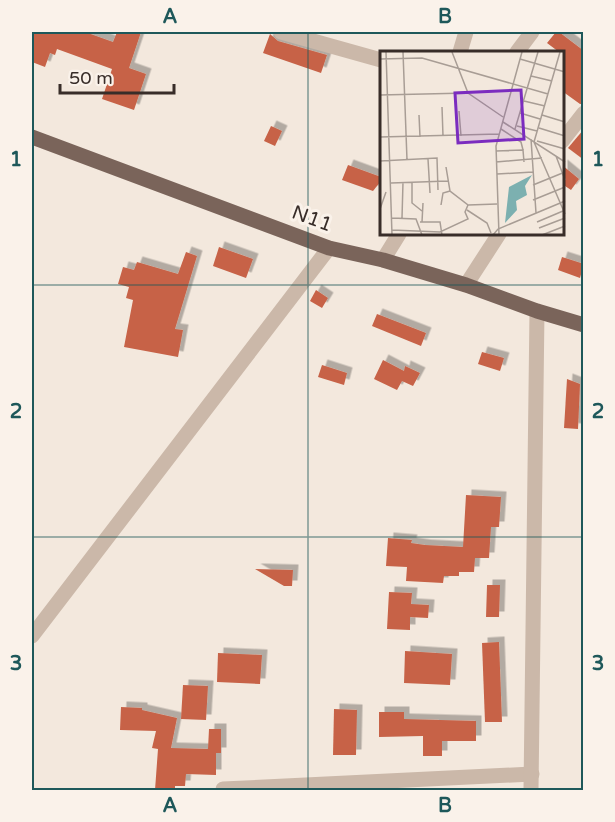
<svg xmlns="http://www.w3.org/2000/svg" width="615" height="822" font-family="'Varela Round',sans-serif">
<defs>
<filter id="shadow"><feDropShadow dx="5.5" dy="-5.5" stdDeviation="0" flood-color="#0004"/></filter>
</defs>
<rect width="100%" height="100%" fill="#f3e8dd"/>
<g fill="#c76247" filter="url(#shadow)">
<polygon points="32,32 85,32 113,42 117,32 141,32 129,68 146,74 134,110 102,99 112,69 57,49 55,55 50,53 45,67 32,62"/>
<polygon points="556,32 559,32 584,51 584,104 580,104 562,91 562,52 559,52 547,43"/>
<polygon points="270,34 278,41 327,55 321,73 263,53"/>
<polygon points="271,126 282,131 275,146 264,141"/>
<polygon points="584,129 584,160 568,148"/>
<polygon points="348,165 381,177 381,181 373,191 342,180"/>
<polygon points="562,165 579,179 571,190 562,184"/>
<polygon points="219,247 253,259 246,278 213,266"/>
<polygon points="186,252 197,256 175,329 183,330 178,357 124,347 133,300 126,298 129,287 118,284 123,267 134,270 137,262 178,274"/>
<polygon points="562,257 584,264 580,278 558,270"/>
<polygon points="316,290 328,298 322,308 310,301"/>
<polygon points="377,314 426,333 421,346 372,326"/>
<polygon points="482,352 504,358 500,371 478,364"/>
<polygon points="383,360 404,371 405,366 420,373 413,386 402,381 397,390 374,379"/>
<polygon points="322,365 347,373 344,385 318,377"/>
<polygon points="567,379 580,384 578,429 564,428"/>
<polygon points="466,495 501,497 499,527 491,527 489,558 475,558 474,572 459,572 459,576 444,576 443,583 406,581 407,567 386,566 388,538 412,540 411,543 425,545 463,547"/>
<polygon points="255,569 293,570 292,586 284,586"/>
<polygon points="487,585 500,585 499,617 486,617"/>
<polygon points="389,592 412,593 411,604 429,605 428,618 410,617 410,630 387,629"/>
<polygon points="499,642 502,722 485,722 482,643"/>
<polygon points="405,651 452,654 450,685 404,683"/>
<polygon points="218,653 262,655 260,684 217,682"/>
<polygon points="183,685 208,686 206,720 181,719"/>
<polygon points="121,707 142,708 142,710 177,718 171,748 208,749 209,729 221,729 221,753 216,753 216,775 186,774 185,786 175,786 175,790 155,790 158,749 152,748 156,731 120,730"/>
<polygon points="334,709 357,710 356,755 333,755"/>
<polygon points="379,712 404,712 404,719 476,721 476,741 442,741 442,756 423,756 423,736 379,737"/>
</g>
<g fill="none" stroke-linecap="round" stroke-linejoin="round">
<g stroke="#cbb8a9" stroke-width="15">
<polyline points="281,32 381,60"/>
<polyline points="460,52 466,32"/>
<polyline points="562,141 584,113"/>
<polyline points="466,285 499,234"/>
<polyline points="32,636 329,248"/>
<polyline points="223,789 532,774"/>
<polyline points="531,790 537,311"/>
</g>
<g stroke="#cbb8a9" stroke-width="15">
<polyline points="517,52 532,32"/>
<polyline points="383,260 399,234"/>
</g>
<polyline stroke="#7a645a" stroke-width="15" points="32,137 329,248 383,260 466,285 537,311 584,325"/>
</g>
<path fill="none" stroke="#1e585a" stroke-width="1.5" stroke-opacity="0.55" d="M308 32V790M32 285H584M32 537H584"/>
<g text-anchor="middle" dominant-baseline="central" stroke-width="6" stroke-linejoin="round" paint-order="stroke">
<g font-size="20" fill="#382d29" stroke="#faf2ea">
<text transform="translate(312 219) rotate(20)">N11</text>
</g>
</g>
<g transform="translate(380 51)">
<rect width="184" height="184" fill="#f3e8dd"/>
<path d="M152 124 145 135 147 144 136 150 137 159 125 172 129 136Z" fill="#7cb0b0"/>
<path fill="none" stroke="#a89d95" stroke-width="1.5" d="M6 1 12 184M23 1 27 109M72 1 88 42 123 66M180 1 154 91 185 163M0 8 42 7 168 43M140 8 185 21M151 25 172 30M0 44 88 42M144 50 165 55M62 56 63 85M79 60 81 85M140 62 160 68M39 64 40 86M162 64 185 71M123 71 185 111M137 75 157 80M159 77 185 85M121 78 141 91 143 99M135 78 158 1M0 86 119 83M151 88 156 162M157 90 185 98M116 100 143 99 144 111M176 105 185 129M48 108 50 142M0 110 57 107 58 139M116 111 162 107M117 123 153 121M32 131V152L42 160M11 132 68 130M153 134 185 121M153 149 185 136M61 154 63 142 70 140M88 154 117 153M0 158 6 141M87 159 107 172 111 182M12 167 36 168 42 184M22 167 23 131M40 171H60L62 184M42 171 43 152M157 171 183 160M159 177 185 167M12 179 60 181 88 168 85 161 88 154 70 140 66 116M113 184 118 178 185 150M119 184 116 95 142 1M162 184 185 175"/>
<path fill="#7b2cbf" fill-opacity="0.15" stroke="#7b2cbf" stroke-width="3" d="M141 39 144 88 78 92 75 42Z"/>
<rect width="184" height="184" fill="none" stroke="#382d29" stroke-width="3"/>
</g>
<rect width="615" height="822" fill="none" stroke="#faf2ea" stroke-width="66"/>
<path d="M60 84v9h114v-9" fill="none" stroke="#382d29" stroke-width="3"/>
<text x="69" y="84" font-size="18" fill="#382d29" stroke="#faf2ea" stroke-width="4.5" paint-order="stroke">50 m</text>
<rect x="33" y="33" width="549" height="756" fill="none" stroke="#1e585a" stroke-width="2"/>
<g font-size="20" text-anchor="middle" font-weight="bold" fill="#1e585a">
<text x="170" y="23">A</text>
<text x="445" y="23">B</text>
<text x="16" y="166">1</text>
<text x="598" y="166">1</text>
<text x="16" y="418">2</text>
<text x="598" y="418">2</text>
<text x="16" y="670">3</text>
<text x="598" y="670">3</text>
<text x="170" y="812">A</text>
<text x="445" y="812">B</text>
</g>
</svg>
